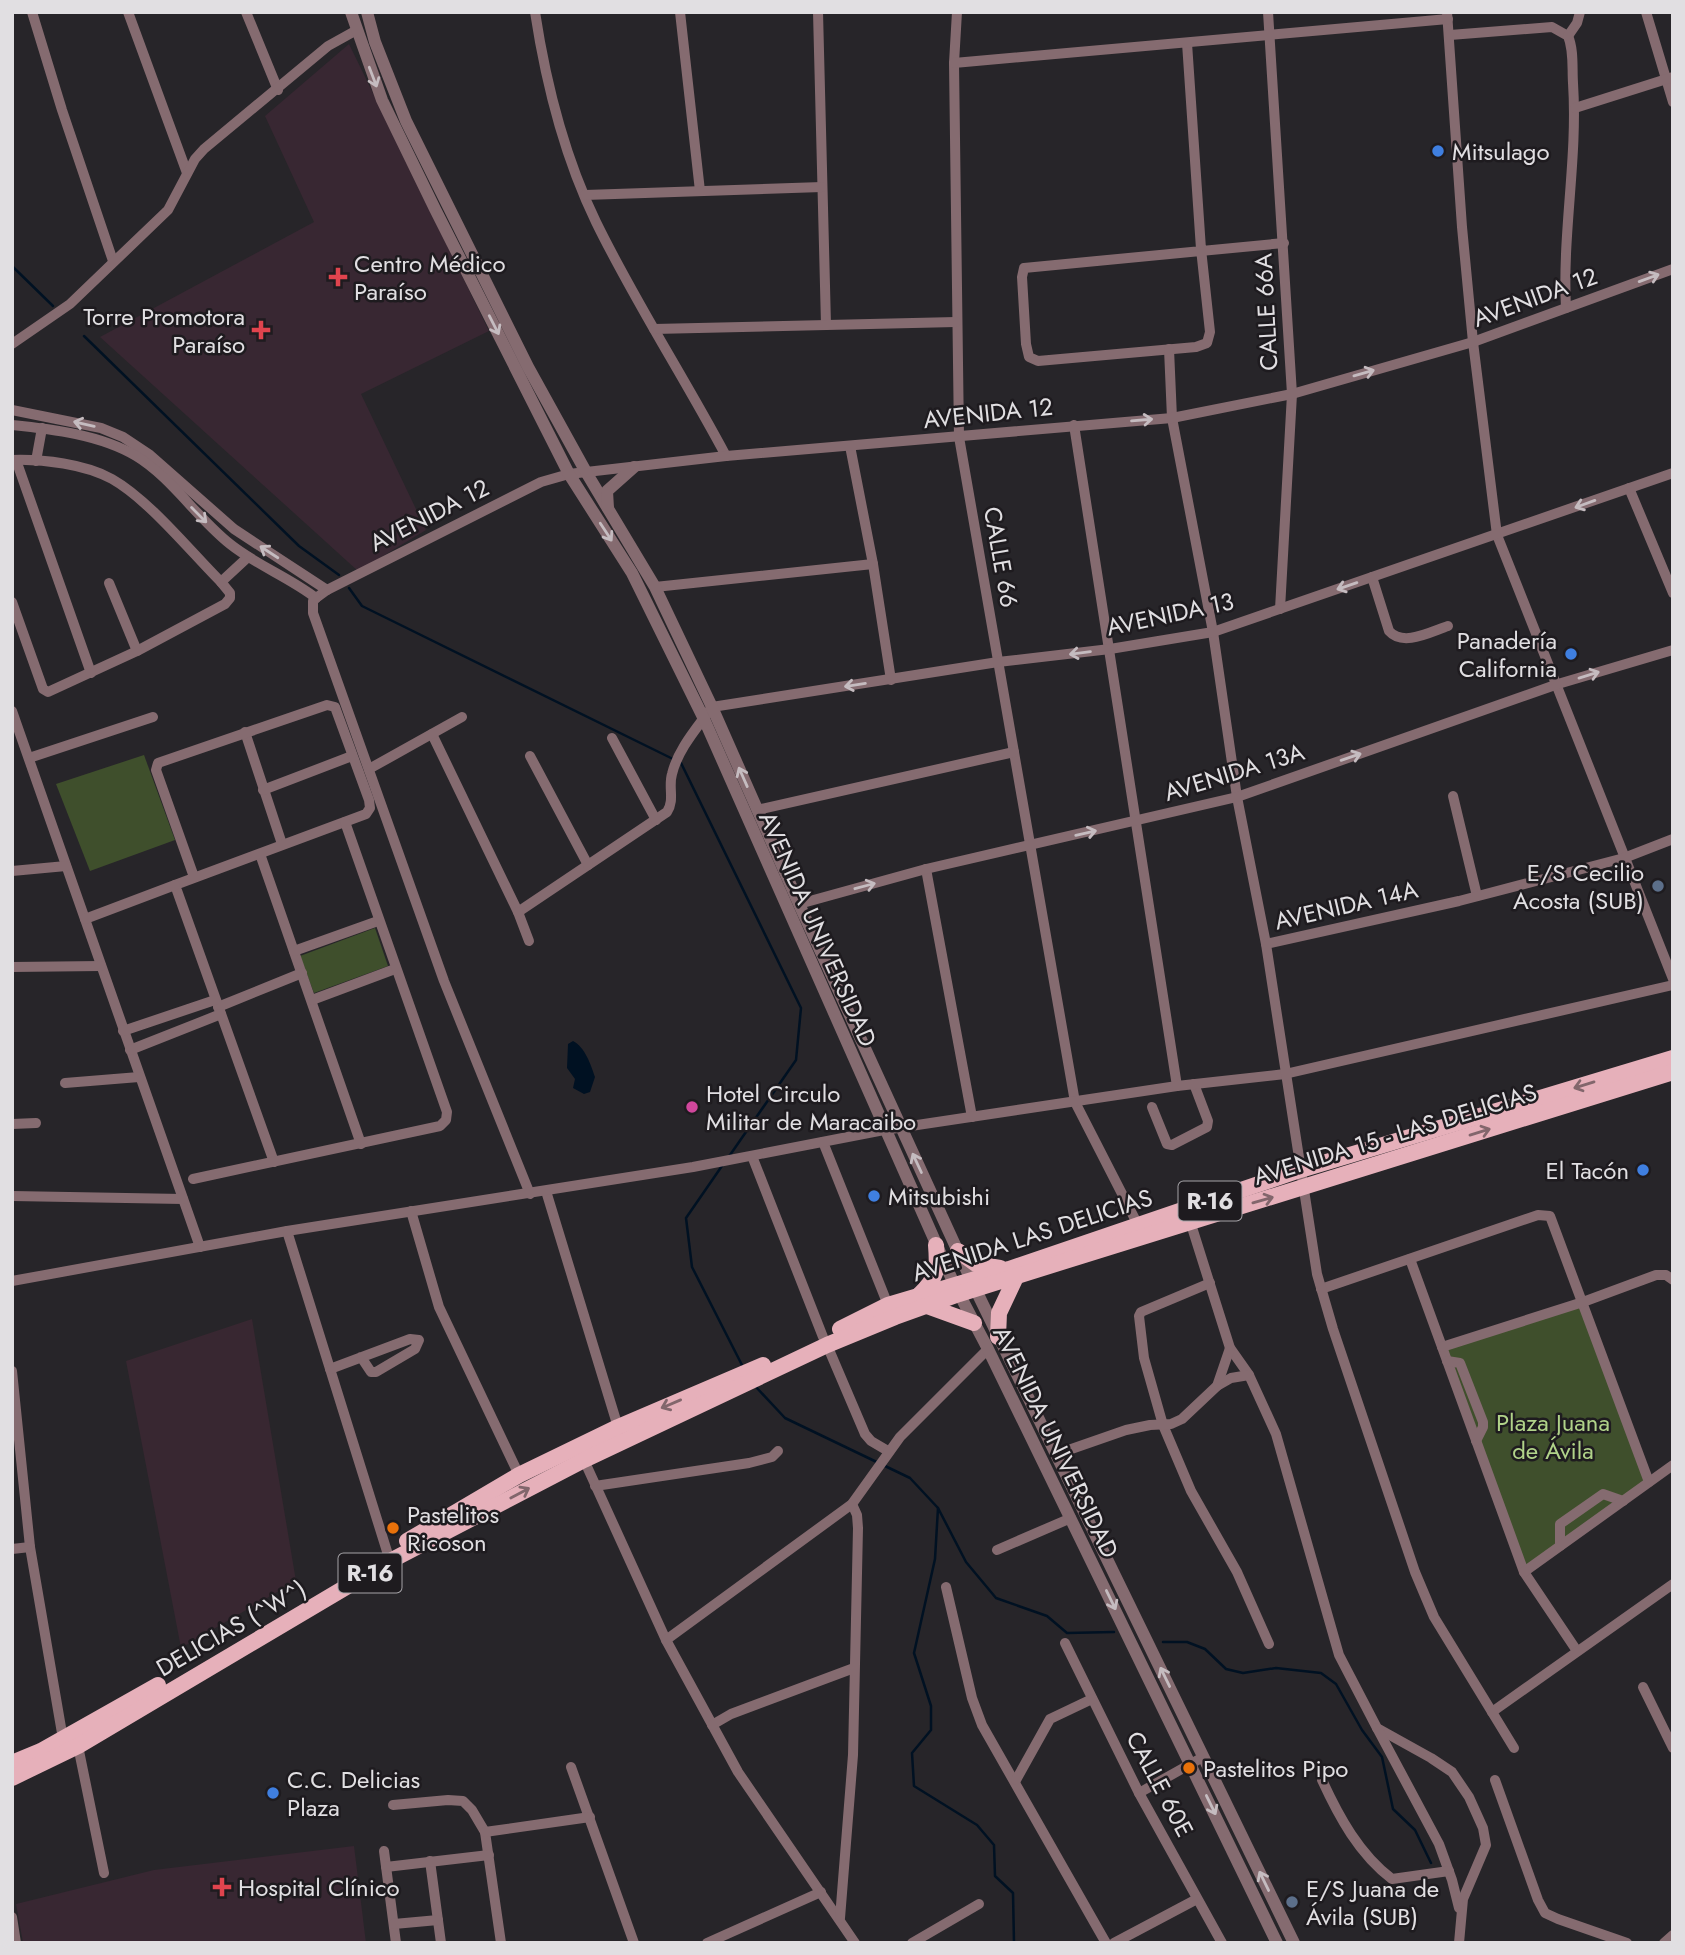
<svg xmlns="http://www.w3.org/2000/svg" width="1685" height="1955" font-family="Jost,sans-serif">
<rect width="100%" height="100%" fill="#272529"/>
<polygon fill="#382731" points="252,1319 296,1581 181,1648 126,1361"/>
<g fill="#382732">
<polygon points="349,44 489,331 361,394 426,530 358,571 100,337 314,222 265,116"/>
<polygon points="354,1846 366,1943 23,1943 16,1904 154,1870"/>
</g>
<g fill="#3f4f2c">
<polygon points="144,755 175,840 90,871 56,784"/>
<polygon points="375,928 388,966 314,993 300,956"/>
<polygon points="1581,1304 1646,1482 1525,1569 1445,1349"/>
</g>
<path fill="#012" d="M573 1041C585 1047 591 1065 595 1077L590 1092 584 1094 573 1088 575 1079 567 1068 568 1044Z"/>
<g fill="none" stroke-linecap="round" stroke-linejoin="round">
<g stroke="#012" stroke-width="2.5">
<polyline points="12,266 53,306"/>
<polyline points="84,336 299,546 339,575"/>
<polyline points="349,588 362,606 675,760"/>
<polyline points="681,763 801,1008 796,1060 730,1155"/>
<polyline points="724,1163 686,1218 692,1267 743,1367"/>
<polyline points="756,1387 785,1418 910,1478 938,1508 935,1559 914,1653 931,1706 931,1730 912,1753 914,1786 977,1825 994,1845 995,1876 1013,1893 1014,1943"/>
<polyline points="938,1508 966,1562 996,1598 1047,1616 1067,1633 1114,1632"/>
<polyline points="1163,1642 1187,1642 1205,1649 1226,1669 1243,1673 1276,1668 1321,1673 1336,1684 1362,1730 1382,1757 1393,1809 1415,1830 1431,1863"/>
</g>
<g stroke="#856b70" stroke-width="10">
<polyline points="32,12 62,110 113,261"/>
<polyline points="128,12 187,173"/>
<polyline points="246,12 278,90"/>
<path d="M535 12C546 84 564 156 596 222 635 302 684 377 726 456"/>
<polyline points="680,12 700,191"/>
<polyline points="818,12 826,325"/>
<polyline points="957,12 954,63 959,437 1075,1102 1138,1225"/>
<polyline points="1268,12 1292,394 1280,609"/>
<polyline points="1447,12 1462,227 1473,342 1497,535 1673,979"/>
<polyline points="1646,12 1673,102"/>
<path d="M1450 35 1552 27 1568 36C1574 50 1572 68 1573 83 1578 158 1562 233 1566 308"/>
<polyline points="1568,36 1577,23 1580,12"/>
<polyline points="1187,43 1201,249 1210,332 1207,343 1196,347 1038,361 1029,357 1026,344 1022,277 1024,268 1284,243"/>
<polyline points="954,63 1448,19"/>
<polyline points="1575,108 1673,77"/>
<polyline points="585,195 822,187"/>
<polyline points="654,329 956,322"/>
<polyline points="12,344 70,304 168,210 195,159 204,149 328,46 355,31"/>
<polyline points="1169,349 1172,418 1213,632 1237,797 1266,944"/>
<polyline points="12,410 101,428 123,437 150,455 234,529 327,590"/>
<path d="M12 425C52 429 101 435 136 456 171 477 197 518 230 544 256 565 289 577 316 598"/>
<polyline points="1074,425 1177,1086"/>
<polyline points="850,446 873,564 891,680"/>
<path d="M12 460C43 459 85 464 112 479 149 500 190 551 221 582L230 593V598L225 604 137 651 48 692 43 689 12 602"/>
<polyline points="16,460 91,673"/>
<polyline points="36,461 42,428"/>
<polyline points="1629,488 1673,593"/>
<path d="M1372 577 1389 631C1403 647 1430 632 1448 626"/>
<polyline points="221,582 248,557"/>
<polyline points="109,583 137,651"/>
<polyline points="655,587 873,564"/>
<polyline points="316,598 327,590 541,482 569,474 726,456 1172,418 1292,394 1473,342 1673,269"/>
<polyline points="316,598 313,601 313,613 444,981 530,1194"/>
<polyline points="12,711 200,1247"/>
<polyline points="245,732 282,844"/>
<path d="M432 734 518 912 667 812C675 800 668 787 672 774 678 749 697 728 712 707L998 662 1110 649 1213 632 1673 473"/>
<polyline points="612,738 656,820"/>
<polyline points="530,756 588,865"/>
<polyline points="29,758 153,717"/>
<polyline points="369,769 462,717"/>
<polyline points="263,790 352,756"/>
<polyline points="1453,796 1477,896"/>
<polyline points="757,810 1014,752"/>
<polyline points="260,854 361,1144"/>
<polyline points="926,869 972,1117"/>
<polyline points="12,871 66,866"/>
<polyline points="194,877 156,770 158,763 327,705 335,707 369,800 370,808 366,814 175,885 274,1162"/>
<polyline points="799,904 926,869 1237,797 1558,684 1673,650"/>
<polyline points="518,912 529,941"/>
<polyline points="85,919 175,885"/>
<polyline points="294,951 378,921"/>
<polyline points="12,967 101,966"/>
<polyline points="312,1000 395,969"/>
<polyline points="218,1007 302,973"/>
<polyline points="123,1031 215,1000"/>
<polyline points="130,1050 221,1014"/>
<polyline points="65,1083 139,1077"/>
<polyline points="1152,1107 1167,1144 1172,1145 1207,1127 1208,1121 1194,1084"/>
<polyline points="12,1124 36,1123"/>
<polyline points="823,1142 888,1305"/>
<polyline points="752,1156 823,1337"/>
<polyline points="193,1179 440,1126 446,1120 447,1112 345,822"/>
<polyline points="546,1191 618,1427"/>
<polyline points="12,1196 183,1199"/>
<polyline points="411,1211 439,1307 519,1475"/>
<polyline points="1190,1221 1230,1348 1249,1375 1276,1434 1339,1655 1377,1728 1431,1758 1452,1772 1469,1797 1483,1828 1486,1845 1463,1899 1459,1943"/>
<polyline points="287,1231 390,1561"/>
<polyline points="1410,1259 1524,1572 1577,1651"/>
<polyline points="12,1281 287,1231 693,1167 884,1130 1177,1086 1285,1074 1673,985"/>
<polyline points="1210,1283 1141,1312 1139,1316 1144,1358 1163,1425 1191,1491 1237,1572 1269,1644"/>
<polyline points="1321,1289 1538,1215 1550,1216 1649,1482"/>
<polyline points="827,1345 865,1434 871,1441 888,1451"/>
<polyline points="1442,1347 1583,1302 1656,1275 1666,1275 1673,1280"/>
<polyline points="1447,1361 1460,1363 1483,1422 1483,1427 1476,1441"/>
<polyline points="330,1369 410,1339 419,1340 415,1349 376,1372 371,1372 361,1357"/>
<polyline points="12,1371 30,1547 63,1739"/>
<polyline points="1217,1386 1231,1378 1249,1375"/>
<polyline points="1057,1454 1126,1430 1150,1425 1171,1424 1182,1419 1217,1386 1230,1348"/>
<polyline points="584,1460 666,1640 738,1772 855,1943"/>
<polyline points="595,1486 749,1463 772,1457 778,1451"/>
<polyline points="1560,1546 1560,1524 1603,1494 1623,1501"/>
<polyline points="12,1549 30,1547"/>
<polyline points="997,1550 1071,1518"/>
<polyline points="1524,1572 1673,1465"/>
<polyline points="946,1587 972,1698 982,1725 1106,1943"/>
<polyline points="666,1640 852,1504 900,1437 988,1349"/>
<polyline points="1065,1643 1139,1793 1222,1943"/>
<polyline points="1643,1687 1673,1748"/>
<polyline points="1492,1712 1673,1584"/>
<polyline points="712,1725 731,1714 854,1668"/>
<polyline points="1377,1728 1439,1844 1452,1880 1459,1908"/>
<polyline points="78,1746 104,1873"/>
<polyline points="1514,1748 1434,1617 1415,1572 1333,1329 1317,1274 1266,944 1459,901 1624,858 1673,839"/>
<polyline points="571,1767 634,1943"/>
<polyline points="1016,1780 1050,1719 1092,1699"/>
<path d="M1322 1780C1339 1817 1359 1854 1392 1879L1449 1871"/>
<polyline points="1495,1780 1538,1900 1545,1913 1558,1919 1627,1943"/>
<polyline points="1139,1793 1203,1757"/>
<polyline points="393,1805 448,1800 463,1801 472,1810 485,1832 501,1943"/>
<polyline points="485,1832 590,1817"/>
<polyline points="384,1851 396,1943"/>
<polyline points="430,1861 441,1943"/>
<polyline points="386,1867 489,1855"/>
<polyline points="12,1917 16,1943"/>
<polyline points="840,1918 853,1755 858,1528 857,1515 852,1504"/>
<polyline points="394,1924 438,1920"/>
<polyline points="707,1943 821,1892"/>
<polyline points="912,1943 979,1904"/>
<polyline points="1114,1943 1197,1899"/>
<polyline points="1664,1943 1673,1935"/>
</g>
<g stroke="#856b70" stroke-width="12">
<polyline points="351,12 382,100 435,209 569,474 632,573 704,719 954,1284 988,1349 1277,1943"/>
<polyline points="367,12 375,42 406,121 528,367 586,472 655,587 712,707 799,904 971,1280 1294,1943"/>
<polyline points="608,508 607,491 634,467"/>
</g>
<g stroke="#e6b0ba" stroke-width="16">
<polyline points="958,1251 976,1264 1000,1268"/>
<path d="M919 1295C938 1277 938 1269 936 1245"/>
<polyline points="927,1306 974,1323"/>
<polyline points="840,1329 888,1305 1009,1269 1300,1170 1673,1058"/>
<polyline points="998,1337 999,1313 1015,1279"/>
<polyline points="407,1541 519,1475 618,1427 763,1365"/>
<polyline points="12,1763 41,1751 158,1685"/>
<polyline points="12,1778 78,1746 390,1561 584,1460 827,1345 895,1317 959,1294 1673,1072"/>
</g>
</g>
<defs><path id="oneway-shaft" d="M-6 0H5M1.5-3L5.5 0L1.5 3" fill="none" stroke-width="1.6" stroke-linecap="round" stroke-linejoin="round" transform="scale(1.75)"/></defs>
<g stroke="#c5bcc0">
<use href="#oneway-shaft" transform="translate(373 77) rotate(69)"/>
<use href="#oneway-shaft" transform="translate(1649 278) rotate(-20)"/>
<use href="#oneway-shaft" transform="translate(494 325) rotate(63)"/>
<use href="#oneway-shaft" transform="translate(1364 373) rotate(-16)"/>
<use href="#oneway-shaft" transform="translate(1142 420) rotate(-5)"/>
<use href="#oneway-shaft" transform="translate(84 424) rotate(-167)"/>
<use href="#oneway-shaft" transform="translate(1585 504) rotate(160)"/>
<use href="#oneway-shaft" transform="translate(199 515) rotate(45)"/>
<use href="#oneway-shaft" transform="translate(606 532) rotate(57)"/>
<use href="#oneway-shaft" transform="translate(269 552) rotate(-147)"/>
<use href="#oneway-shaft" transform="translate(1347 586) rotate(161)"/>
<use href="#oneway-shaft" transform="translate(1080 653) rotate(173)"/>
<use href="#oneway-shaft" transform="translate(1589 675) rotate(-17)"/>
<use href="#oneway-shaft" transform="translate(855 685) rotate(171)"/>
<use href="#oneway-shaft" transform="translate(1351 757) rotate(-19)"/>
<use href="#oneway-shaft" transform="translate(743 777) rotate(-114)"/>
<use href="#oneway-shaft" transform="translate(1086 833) rotate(-13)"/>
<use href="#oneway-shaft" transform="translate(865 886) rotate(-15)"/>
<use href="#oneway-shaft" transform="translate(917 1163) rotate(-115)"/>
<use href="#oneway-shaft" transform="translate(1111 1600) rotate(64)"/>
<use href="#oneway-shaft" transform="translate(1165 1677) rotate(-116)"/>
<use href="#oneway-shaft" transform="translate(1211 1805) rotate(64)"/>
<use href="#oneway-shaft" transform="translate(1264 1881) rotate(-116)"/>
</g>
<g stroke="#82666c">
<use href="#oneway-shaft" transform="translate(1584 1085) rotate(163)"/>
<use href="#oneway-shaft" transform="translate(1480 1132) rotate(-17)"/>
<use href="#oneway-shaft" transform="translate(1263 1200) rotate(-16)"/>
<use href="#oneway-shaft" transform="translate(671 1404) rotate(157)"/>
<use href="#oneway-shaft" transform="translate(520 1493) rotate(-28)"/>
</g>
<g fill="#3f7fe0" stroke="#1e1b1f" stroke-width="2.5">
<circle cx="1438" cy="151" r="7"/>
<circle cx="1571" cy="654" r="7"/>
<circle cx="1643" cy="1170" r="7"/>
<circle cx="874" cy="1196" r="7"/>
<circle cx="273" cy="1793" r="7"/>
</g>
<g fill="#e0444e" stroke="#1e1b1f" stroke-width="2.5">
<path d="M334.5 266.5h7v7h7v7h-7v7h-7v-7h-7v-7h7z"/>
<path d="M257.5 319.5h7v7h7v7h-7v7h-7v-7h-7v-7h7z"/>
<path d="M218.5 1876.5h7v7h7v7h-7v7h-7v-7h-7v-7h7z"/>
</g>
<g fill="#5c6f8a" stroke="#1e1b1f" stroke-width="2.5">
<circle cx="1658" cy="886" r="7"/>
<circle cx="1292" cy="1902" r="7"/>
</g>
<circle fill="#d1479c" stroke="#1e1b1f" stroke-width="2.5" cx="692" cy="1107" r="7"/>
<g fill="#e8710a" stroke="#1e1b1f" stroke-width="2.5">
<circle cx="393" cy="1528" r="7"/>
<circle cx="1189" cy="1768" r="7"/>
</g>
<g text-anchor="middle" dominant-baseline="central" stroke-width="5" stroke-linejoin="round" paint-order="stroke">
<g fill="#1e1b1f" stroke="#a6a4a8" stroke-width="2">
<rect x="1178.5" y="1181.5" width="63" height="39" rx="5"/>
<rect x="338.5" y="1553.5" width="63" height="39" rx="5"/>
</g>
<g font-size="23" font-weight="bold" fill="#e1dfe2">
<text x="1210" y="1201">R-16</text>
<text x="370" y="1573">R-16</text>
</g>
<g font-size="24" fill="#e1dfe2" stroke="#1e1b1f" text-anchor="start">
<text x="1452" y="151">Mitsulago</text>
<text x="354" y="263">Centro Médico<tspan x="354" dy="28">Paraíso</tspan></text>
<text x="245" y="316" text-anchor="end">Torre Promotora<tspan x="245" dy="28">Paraíso</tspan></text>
<text x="1557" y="640" text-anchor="end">Panadería<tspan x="1557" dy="28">California</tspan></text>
<text x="1644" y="872" text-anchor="end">E/S Cecilio<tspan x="1644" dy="28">Acosta (SUB)</tspan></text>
<text x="706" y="1093">Hotel Circulo<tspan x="706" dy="28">Militar de Maracaibo</tspan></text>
<text x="1629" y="1170" text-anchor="end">El Tacón</text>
<text x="888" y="1196">Mitsubishi</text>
<text x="407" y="1514">Pastelitos<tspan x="407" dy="28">Ricoson</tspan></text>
<text x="1203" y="1768">Pastelitos Pipo</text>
<text x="287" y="1779">C.C. Delicias<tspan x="287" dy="28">Plaza</tspan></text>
<text x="238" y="1887">Hospital Clínico</text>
<text x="1306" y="1888">E/S Juana de<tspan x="1306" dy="28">Ávila (SUB)</tspan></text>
</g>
<g font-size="24" fill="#e1dfe2" stroke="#1e1b1f">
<text transform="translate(1535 297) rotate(-20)">AVENIDA 12</text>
<text transform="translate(1266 312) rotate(-93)">CALLE 66A</text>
<text transform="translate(988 413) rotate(-6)">AVENIDA 12</text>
<text transform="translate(429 515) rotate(-27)">AVENIDA 12</text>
<text transform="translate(1001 557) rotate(80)">CALLE 66</text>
<text transform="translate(1170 614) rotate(-12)">AVENIDA 13</text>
<text transform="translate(1234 772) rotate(-17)">AVENIDA 13A</text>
<text transform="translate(1346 905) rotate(-13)">AVENIDA 14A</text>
<text transform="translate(818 929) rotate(66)">AVENIDA UNIVERSIDAD</text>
<text transform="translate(1395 1134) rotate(-17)">AVENIDA 15 - LAS DELICIAS</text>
<text transform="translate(1032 1235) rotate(-18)">AVENIDA LAS DELICIAS</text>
<text transform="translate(1056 1442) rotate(64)">AVENIDA UNIVERSIDAD</text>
<text transform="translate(231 1628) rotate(-30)">DELICIAS (^W^)</text>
<text transform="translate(1160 1784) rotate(62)">CALLE 60E</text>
</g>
<g font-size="24" fill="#b1d389" stroke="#1e1b1f">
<text x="1553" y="1422">Plaza Juana<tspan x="1553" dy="28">de Ávila</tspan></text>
</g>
</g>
<rect width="1685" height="1955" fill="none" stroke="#e1dfe2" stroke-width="28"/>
</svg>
